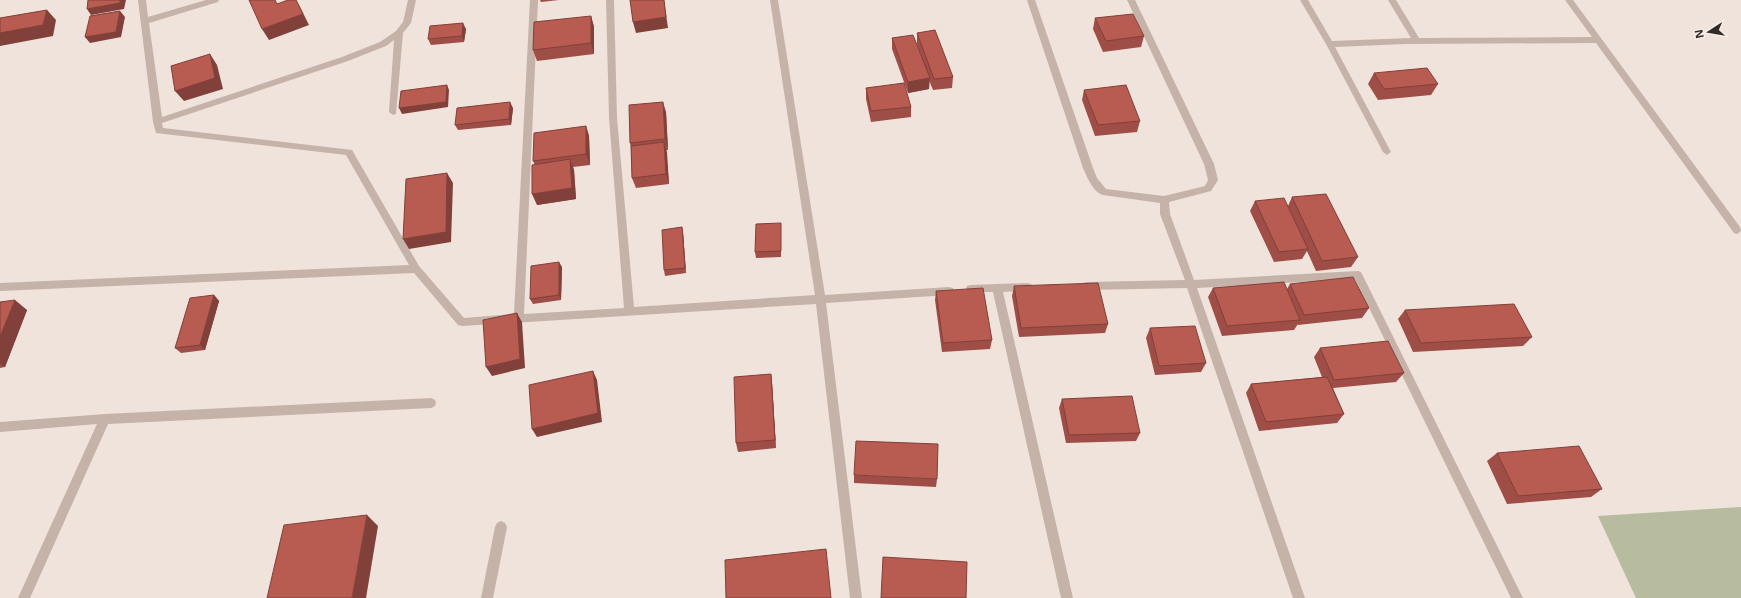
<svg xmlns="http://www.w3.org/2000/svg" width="1741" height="598" font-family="'Noto Sans',sans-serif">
<rect width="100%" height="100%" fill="#efe3dc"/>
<polygon fill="#b6bc9d" points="1741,507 1741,598 1636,598 1598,516"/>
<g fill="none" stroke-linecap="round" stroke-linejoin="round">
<g fill="#c5b2a9" fill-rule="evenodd">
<polygon points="138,0 146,0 148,17 206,0 219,0 218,2 149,23 162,117 342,57 380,42 396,31 403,22 408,0 416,0 411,23 403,33 396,114 393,115 389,112 394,40 386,46 348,61 162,123 163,128 352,150 419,266 464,318 514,314 530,0 538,0 524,314 624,308 609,118 606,0 614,0 617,118 634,307 815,295 770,0 778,0 825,295 949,287 953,288 954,291 953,294 949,295 826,303 862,598 850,598 816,304 462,326 458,325 414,273 0,291 0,283 409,265 346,155 156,133 153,122"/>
<path d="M1027 0H1035L1093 168 1097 178 1106 189 1164 196 1205 186 1208 180 1204 164 1127 0H1135L1214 164 1218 180 1211 191 1169 202 1170 214 1194 280 1358 271 1361 272 1523 598H1511L1355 279 1197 288 1305 598H1293L1187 288 1087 290 1083 289 1082 286 1083 283 1087 282 1185 280 1160 214V203L1103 195C1093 192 1087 177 1083 168Z"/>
<polygon points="1300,0 1308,0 1332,41 1411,38 1388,0 1396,0 1419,38 1592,37 1565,0 1573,0 1740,227 1741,231 1737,234 1734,233 1596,43 1405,44 1335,47 1391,152 1387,155 1383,152 1326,44"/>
<polygon points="1027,283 1031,284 1032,287 1031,290 1003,292 1073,598 1061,598 993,292 967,292 966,289 967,286 971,285"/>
<polygon points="431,398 435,400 436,403 435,406 431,408 108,424 30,598 18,598 97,424 0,432 0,422 105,414"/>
<polygon points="501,521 505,523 507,527 493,598 481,598 495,527 497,523"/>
</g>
</g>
<g fill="#9e4e46">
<polygon points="540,0 559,0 541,2"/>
<polygon points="591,16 594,27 594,54 537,61 533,50"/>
<polygon points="1095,18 1144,36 1141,47 1103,52 1093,29"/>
<polygon points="466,29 464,42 431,45 428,39"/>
<polygon points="917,33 953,77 952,88 933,90 929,80 929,89 908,93 892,49 892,38 921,56 917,44"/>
<polygon points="1374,73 1438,84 1431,95 1378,100 1368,84"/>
<polygon points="866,88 911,107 911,117 871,122 866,99"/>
<polygon points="1084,90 1140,121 1137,132 1095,136 1082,100"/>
<polygon points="513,108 511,125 458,130 455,125"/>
<polygon points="666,112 668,150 666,150 669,184 636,188 632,178 631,148 630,143"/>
<polygon points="586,126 589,136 590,165 573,167 574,170 576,199 537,205 535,165 533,161"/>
<polygon points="1292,197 1358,257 1351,267 1316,271 1307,251 1302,259 1274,262 1250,211 1255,201 1288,206"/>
<polygon points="682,227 683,232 686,273 665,276 664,270"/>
<polygon points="781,228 781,257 756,258 755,252"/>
<polygon points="562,267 561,300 533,304 530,299"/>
<polygon points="1290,284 1369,308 1362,318 1298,325 1298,324 1294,330 1222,336 1208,297 1213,288 1287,289"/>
<polygon points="1014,286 1108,324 1105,333 1019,337 1012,296"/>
<polygon points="936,291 992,340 990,349 942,352 935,300"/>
<polygon points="214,295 219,301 205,350 181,353 175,348"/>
<polygon points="0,302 27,310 5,367 0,368"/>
<polygon points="1405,310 1532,337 1523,346 1413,352 1398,319"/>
<polygon points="1150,328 1206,363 1201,372 1155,375 1146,338"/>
<polygon points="1320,348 1404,373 1396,382 1333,388 1344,414 1337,423 1259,431 1246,393 1251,384 1322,377 1314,357"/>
<polygon points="771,374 772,383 776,448 738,452 736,443"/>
<polygon points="1062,399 1140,433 1136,441 1066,443 1059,408"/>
<polygon points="1497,453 1602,489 1591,497 1507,504 1487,461"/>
<polygon points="854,475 937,479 936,487 854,483"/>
</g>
<g fill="#814039">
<polygon points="120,0 126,0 124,9 91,15 87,9"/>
<polygon points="296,0 301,9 309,25 269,40 262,29"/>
<polygon points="664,0 668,28 636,33 633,22"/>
<polygon points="47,10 56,20 53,36 0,46 0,33"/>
<polygon points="120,11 125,17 121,37 90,43 85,37"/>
<polygon points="591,16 594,27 594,54 591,43"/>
<polygon points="463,23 466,29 464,42 462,36"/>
<polygon points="210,54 217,65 223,89 184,101 175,91"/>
<polygon points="930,78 929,89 908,93 908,82"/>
<polygon points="447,85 449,90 448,107 402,114 399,108"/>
<polygon points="510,102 513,108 511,125 509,119"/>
<polygon points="663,102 666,112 668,150 665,139"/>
<polygon points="586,126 589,136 590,165 586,154"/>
<polygon points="664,142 667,152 669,184 666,174"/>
<polygon points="570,159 574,170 576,199 537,205 532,194"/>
<polygon points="447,173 453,183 451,242 409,249 403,239"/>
<polygon points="682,227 683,232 686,273 685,268"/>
<polygon points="559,262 562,267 561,300 559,295"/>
<polygon points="214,295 219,301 205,350 200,345"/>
<polygon points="15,300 27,310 5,367 0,364 0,337"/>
<polygon points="517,313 522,322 525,368 492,376 486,367"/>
<polygon points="593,371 597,380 602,422 537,437 532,429"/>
<polygon points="771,374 772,383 776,448 775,440"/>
<polygon points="367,515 378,526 366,598 352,598"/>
</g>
<g fill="#b85b51" stroke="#814039">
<polygon points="88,0 120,0 120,3 87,9"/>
<polygon points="249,0 275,0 277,4 288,0 296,0 303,14 262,29"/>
<polygon points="630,0 664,0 666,17 633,22"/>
<polygon points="47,10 43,25 0,33 0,18"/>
<polygon points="120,11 116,32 85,37 90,16"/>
<polygon points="1133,14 1144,36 1106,41 1095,18"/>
<polygon points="591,16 591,43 533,50 534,22"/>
<polygon points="463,23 462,36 428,39 430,26"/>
<polygon points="935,30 953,77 934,79 917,33"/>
<polygon points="913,35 930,78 908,82 892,38"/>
<polygon points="210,54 215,78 175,91 171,66"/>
<polygon points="1427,68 1438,84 1384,89 1374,73"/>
<polygon points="904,83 911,107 871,111 866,88"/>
<polygon points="447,85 446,102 399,108 401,91"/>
<polygon points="1126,85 1140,121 1098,125 1084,90"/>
<polygon points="510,102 509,119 455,125 457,108"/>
<polygon points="663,102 665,139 630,143 629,105"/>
<polygon points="586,126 586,154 533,161 534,133"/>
<polygon points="664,142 666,174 632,178 631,146"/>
<polygon points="570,159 572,188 532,194 532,165"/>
<polygon points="447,173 446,232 403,239 406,179"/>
<polygon points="1326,194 1358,257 1322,261 1292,197"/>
<polygon points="1284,198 1308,249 1279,252 1255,201"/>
<polygon points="781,223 781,251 755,252 756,224"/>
<polygon points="682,227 685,268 664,270 662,230"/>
<polygon points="559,262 559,295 530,299 531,266"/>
<polygon points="1353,277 1369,308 1304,315 1290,284"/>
<polygon points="1284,282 1300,320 1227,326 1213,288"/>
<polygon points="1098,283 1108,324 1021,328 1014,286"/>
<polygon points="983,288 992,340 943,343 936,291"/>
<polygon points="214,295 200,345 175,348 190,298"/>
<polygon points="15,300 0,337 0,302"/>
<polygon points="1514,304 1532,337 1421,343 1405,310"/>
<polygon points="517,313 520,359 486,367 483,320"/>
<polygon points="1195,326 1206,363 1159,366 1150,328"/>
<polygon points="1388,341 1404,373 1334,380 1320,348"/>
<polygon points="593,371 598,413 532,429 529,385"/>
<polygon points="771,374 775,440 736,443 734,377"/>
<polygon points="1327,377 1344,414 1266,422 1251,384"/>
<polygon points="1132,396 1140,433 1069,435 1062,399"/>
<polygon points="856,441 938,444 937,479 854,475"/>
<polygon points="1579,446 1602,489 1518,496 1497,453"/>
<polygon points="367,515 352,598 267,598 284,525"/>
<polygon points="826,549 831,598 726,598 725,560"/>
<polygon points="883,557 967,562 966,598 881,598"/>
</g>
<g transform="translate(1709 32) rotate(258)" stroke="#f7eee7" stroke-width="3" paint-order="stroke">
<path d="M0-3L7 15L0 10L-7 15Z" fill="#332a28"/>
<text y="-6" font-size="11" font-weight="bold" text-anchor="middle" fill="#332a28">N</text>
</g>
</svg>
